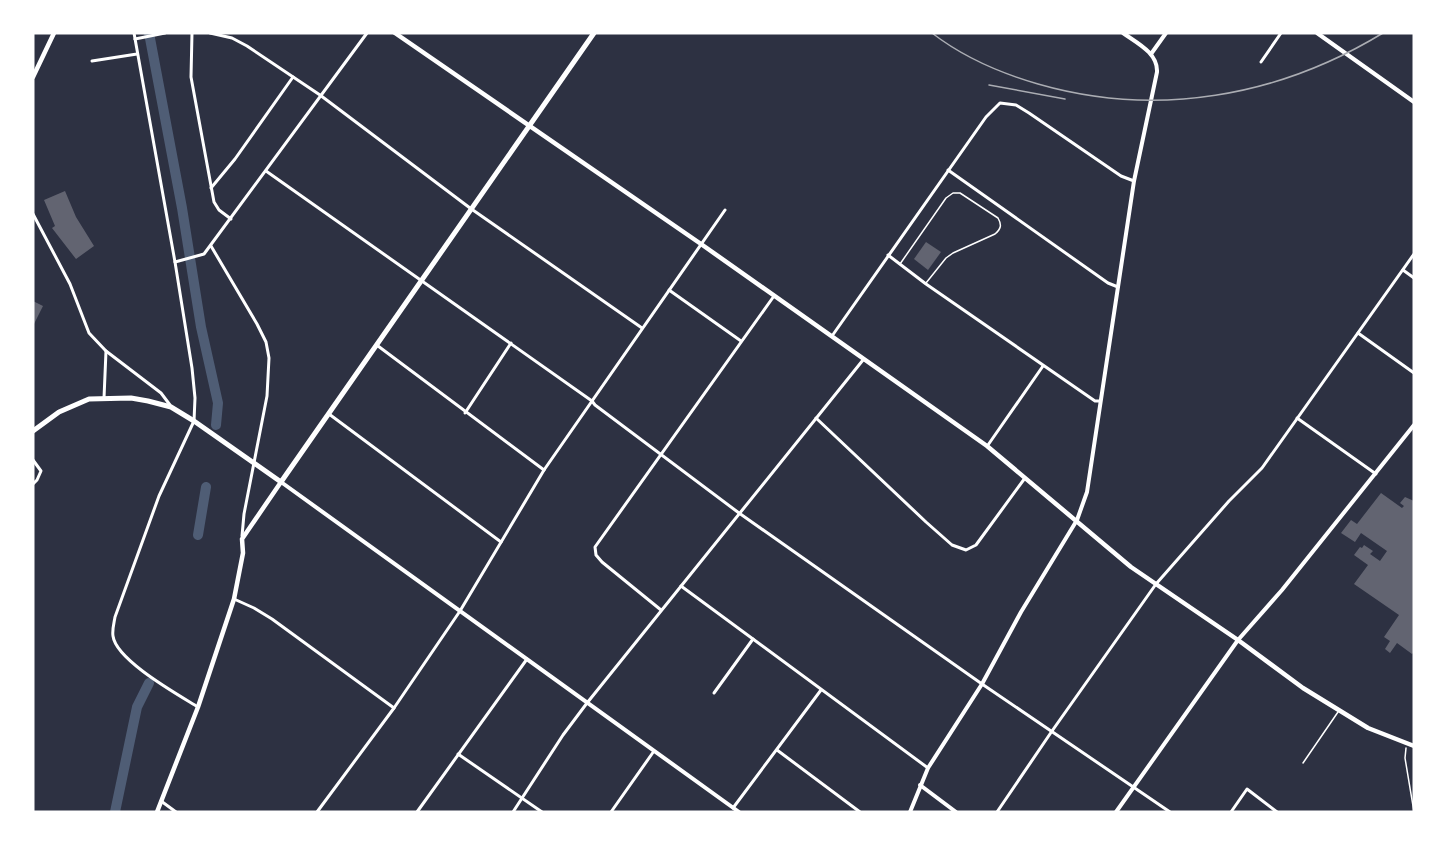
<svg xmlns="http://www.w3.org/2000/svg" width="1447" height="845" font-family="Raleway,sans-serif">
<rect width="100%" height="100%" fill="#2d3142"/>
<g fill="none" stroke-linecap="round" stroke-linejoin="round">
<g stroke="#4f5d75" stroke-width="10">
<polyline points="149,33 182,208 201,327 218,403 216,425"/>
<polyline points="198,535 206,487"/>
<polyline points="115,812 137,707 149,683"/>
</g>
</g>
<g fill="#626471">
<polygon points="65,191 76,217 94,246 76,259 52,228 55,226 44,200"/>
<polygon points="926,242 941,252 928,270 914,259"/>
<polygon points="33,301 43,306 33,326"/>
<polygon points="1381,493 1402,508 1404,506 1400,503 1405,497 1414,501 1414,652 1412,654 1397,643 1390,653 1385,649 1390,641 1384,637 1399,615 1354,584 1368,565 1354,555 1360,547 1362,548 1364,545 1373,551 1370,554 1380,561 1387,551 1361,533 1355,542 1341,533 1351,520 1357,524"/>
</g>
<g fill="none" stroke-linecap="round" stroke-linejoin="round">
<polyline stroke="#fff" stroke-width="1.5" points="1406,748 1405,758 1414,812"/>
<g stroke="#fff" stroke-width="1.5">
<path d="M900 264 946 198 953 193H960L998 218C1002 225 1001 229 995 234L953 253 946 258 926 283"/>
<polyline points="1303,763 1338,712"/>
</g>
<g stroke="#fff" stroke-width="3">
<path d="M134 33 175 262 192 368 195 398 194 421 159 496 115 617C114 623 112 630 113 636 116 660 177 694 198 707"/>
<polyline points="192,33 191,77 214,202 219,210 231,219"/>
<polyline points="210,33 232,38 247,46 320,95 470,208 642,328"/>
<polyline points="135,39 165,33"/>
<polyline points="92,61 137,54"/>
<polyline points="1261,62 1281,33"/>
<polyline points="948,170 1108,283 1118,287"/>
<polyline points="266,171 592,401 595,405 739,513 982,684 1170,812"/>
<polyline points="211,188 235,159 293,77"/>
<polyline points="33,214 70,284 89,333 106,351 161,393 170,405"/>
<polyline points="211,246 257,324 266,342 269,358 267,396 244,514 242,536"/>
<polyline points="888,255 926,284 1095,401 1100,401"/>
<polyline points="175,262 204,254 367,33"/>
<polyline points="1403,270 1414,278"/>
<polyline points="669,290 741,341"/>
<polyline points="1358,333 1414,373"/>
<polyline points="832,336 986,117 1000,103 1016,105 1029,113 1121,176 1134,181"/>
<polyline points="378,346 544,470"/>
<polyline points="104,398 106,351"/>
<polyline points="465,413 511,343"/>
<polyline points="329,414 501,542"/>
<polyline points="816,418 926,522 952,545 966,550 976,545 1025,478"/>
<polyline points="1297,418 1376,474"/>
<polyline points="988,445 1043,366"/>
<polyline points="33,460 41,471 37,480 33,484"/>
<polyline points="681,586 928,768"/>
<polyline points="234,599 254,608 272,619 394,708"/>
<polyline points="661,610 602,562 596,555 595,547 774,296"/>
<polyline points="714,693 753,639"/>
<polyline points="777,750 860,812"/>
<polyline points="458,754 542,812"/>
<polyline points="161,801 176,812"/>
<polyline points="733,808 821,690"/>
<polyline points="317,812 394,708 460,611 544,470 725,210"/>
<polyline points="417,812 527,659"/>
<polyline points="513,812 563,735 587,703 863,360"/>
<polyline points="611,812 654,751"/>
<polyline points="997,812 1052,731 1156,584 1229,501 1262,468 1414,254"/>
<polyline points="1231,812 1247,789 1277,812"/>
</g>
<g stroke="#fff" stroke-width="4">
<polyline points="1317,33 1414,102"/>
<polyline points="1151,54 1166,33"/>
<polyline points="281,482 739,812"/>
<polyline points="920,785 956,812"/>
<path d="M910 812 928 768 982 684 1021 612 1077 520 1087 492 1134 181 1157 72C1158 53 1137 43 1123 33"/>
<polyline points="1116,812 1238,640 1282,590 1414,425"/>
</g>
<g stroke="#fff" stroke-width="4.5">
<polyline points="395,33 701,244 987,446 1131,567 1238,640 1303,688 1368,728 1414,746"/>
<polyline points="33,77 54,33"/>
<polyline points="157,812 198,707 234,599 243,553 242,539 281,482"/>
</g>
<polyline stroke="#fff" stroke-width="5" points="33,431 59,412 89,399 131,398 148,401 171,407 194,421 281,482 594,33"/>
<g stroke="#abadb3" stroke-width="1.5">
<path d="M932 33C963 57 1000 73 1038 84 1156 118 1278 97 1383 33"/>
<polyline points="989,85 1065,99"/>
</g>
</g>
<rect width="1447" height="845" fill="none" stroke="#ffffff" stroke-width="69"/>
</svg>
